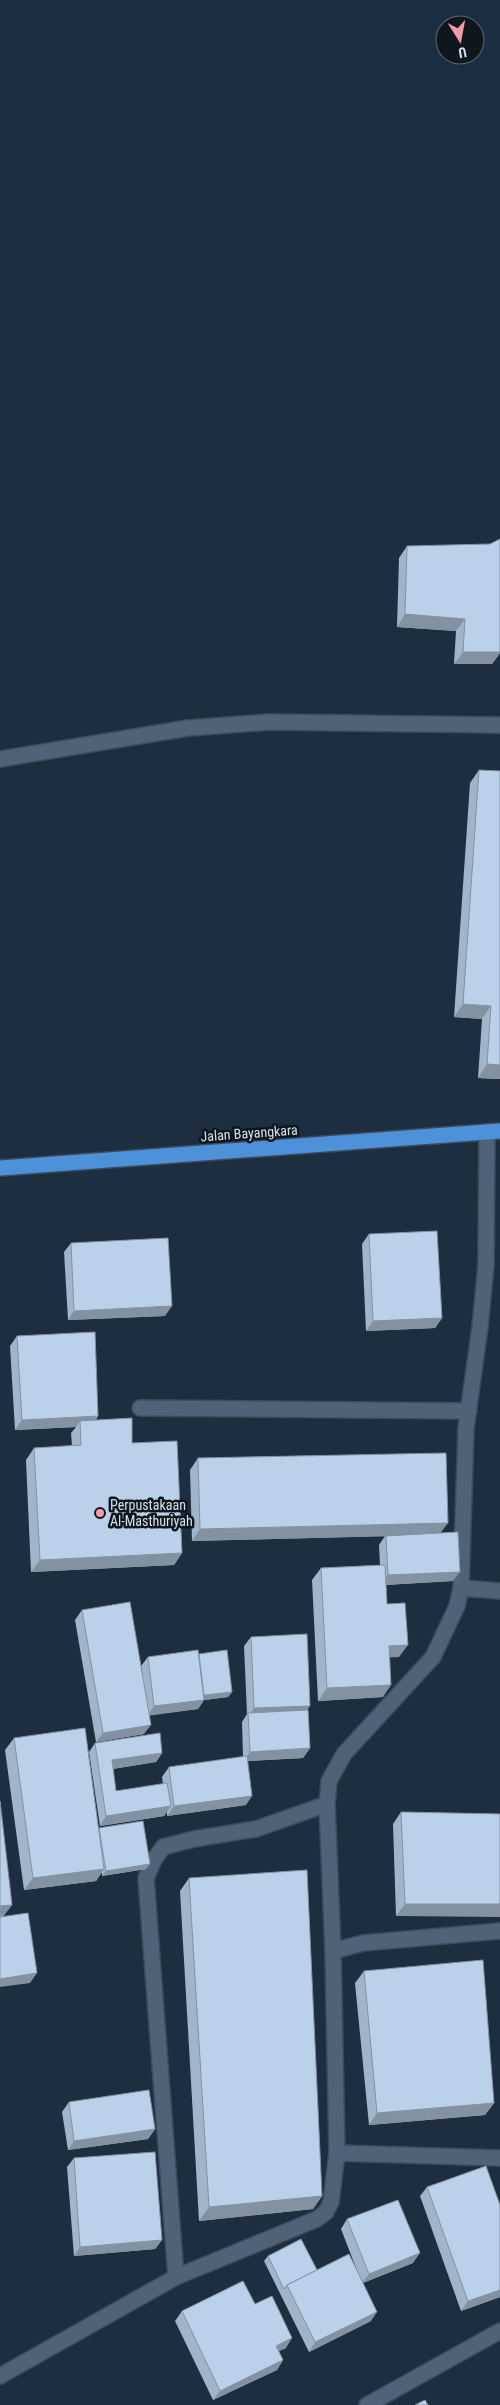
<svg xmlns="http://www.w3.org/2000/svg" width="500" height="2405" font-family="'Roboto Condensed',sans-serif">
<rect width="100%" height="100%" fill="#1d2e41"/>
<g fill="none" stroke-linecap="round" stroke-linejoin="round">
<g stroke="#3c4b5a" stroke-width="18">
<g id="minor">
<polyline points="0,759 188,728 269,722 500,725"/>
<polyline points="140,1408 469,1411"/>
<polyline points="461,1588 500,1591"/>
<polyline points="327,1804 333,1951 363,1943 500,1931"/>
<polyline points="337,2153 500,2158"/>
<polyline points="176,2277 317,2219 326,2212 331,2202 337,2153 333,1951"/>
<polyline points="0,2376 176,2277 146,1878 154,1860 163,1847 194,1839 256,1829 327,1804 329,1781 344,1754 433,1657 457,1606 461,1588 466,1428 480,1327 486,1265 487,1132"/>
<polyline points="367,2405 500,2331"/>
</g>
</g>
<g stroke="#3c4b5a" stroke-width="18">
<polyline id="highway" points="0,1168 500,1131"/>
</g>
<use href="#minor" stroke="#4f6277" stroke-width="15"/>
<use href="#highway" stroke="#4c91d9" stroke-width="15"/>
</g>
<g fill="#a1b4c8">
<polygon points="407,546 500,653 492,664 454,664 456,631 397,627 399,558"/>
<polygon points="479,770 500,1079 478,1078 482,1019 454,1017 470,783"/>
<polygon points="369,1234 442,1318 435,1328 366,1331 362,1244"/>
<polygon points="71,1243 165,1316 68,1320 64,1252"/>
<polygon points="17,1336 98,1416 96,1420 132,1443 182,1553 174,1565 31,1572 26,1460 34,1448 72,1446 71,1433 76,1427 15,1430 10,1346"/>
<polygon points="198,1458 440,1533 453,1581 386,1585 387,1604 399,1657 390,1657 383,1697 318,1701 312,1580 321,1568 380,1565 379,1545 385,1536 192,1541 190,1470"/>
<polygon points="82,1610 143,1678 141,1666 148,1657 199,1654 232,1692 228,1697 204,1700 198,1709 149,1715 144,1734 96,1742 75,1620"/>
<polygon points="251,1637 308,1710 310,1748 303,1758 248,1761 246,1805 167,1816 167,1812 164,1816 100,1826 89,1752 95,1743 162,1753 156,1762 113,1769 116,1791 163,1784 162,1777 169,1767 243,1757 242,1722 247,1714 244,1646"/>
<polygon points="14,1738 99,1829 99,1828 146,1869 102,1876 102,1872 96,1881 24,1890 5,1750"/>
<polygon points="401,1812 500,1814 396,1916 393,1824"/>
<polygon points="189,1878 322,2196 313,2209 199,2221 180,1891"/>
<polygon points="364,1971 494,2103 485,2115 369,2125 355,1983"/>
<polygon points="69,2102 155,2129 148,2139 68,2150 62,2112"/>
<polygon points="74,2158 162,2240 155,2249 74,2256 67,2167"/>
<polygon points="427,2187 500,2297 461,2311 420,2196"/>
<polygon points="347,2219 413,2263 363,2283 371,2321 309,2352 264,2261 268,2256 317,2270 358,2273 341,2229"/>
<polygon points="255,2304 286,2348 279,2351 283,2360 277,2370 213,2400 175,2321 182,2311"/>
</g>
<g fill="#8392a3">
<polygon points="405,614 465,619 456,631 397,627"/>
<polygon points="500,645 500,653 492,664 454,664 463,652"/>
<polygon points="463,1004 491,1006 482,1019 454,1017"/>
<polygon points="487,1064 500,1065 500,1079 478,1078"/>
<polygon points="172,1306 165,1316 68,1320 74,1311"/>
<polygon points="442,1318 435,1328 366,1331 373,1321"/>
<polygon points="98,1416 92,1426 80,1421 76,1427 15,1430 22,1420"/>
<polygon points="448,1523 439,1535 192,1541 200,1529"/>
<polygon points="182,1553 174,1565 31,1572 40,1560"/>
<polygon points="460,1572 453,1581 381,1585 388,1575"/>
<polygon points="408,1645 399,1657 380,1658 389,1646"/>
<polygon points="391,1685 383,1697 318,1701 327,1688"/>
<polygon points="232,1692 228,1697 204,1700 198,1709 147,1716 154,1706 201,1696"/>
<polygon points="310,1706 304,1715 248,1717 254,1708"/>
<polygon points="151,1725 144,1734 96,1742 103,1733"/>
<polygon points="310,1748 303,1758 243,1761 250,1752"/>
<polygon points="162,1753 156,1762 105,1770 112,1760"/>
<polygon points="252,1796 246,1805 167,1816 174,1806"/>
<polygon points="171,1806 164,1816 100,1826 106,1816"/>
<polygon points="150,1864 146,1869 102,1876 106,1871"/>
<polygon points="104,1869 96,1881 24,1890 33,1878"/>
<polygon points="405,1904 500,1904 500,1917 396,1916"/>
<polygon points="12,1905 3,1917 0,1917 0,1906"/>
<polygon points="37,1973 30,1983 0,1987 0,1979"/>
<polygon points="494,2103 485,2115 369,2125 377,2113"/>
<polygon points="155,2129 148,2139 68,2150 74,2141"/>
<polygon points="322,2196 313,2209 199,2221 209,2207"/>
<polygon points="162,2240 155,2249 74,2256 80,2247"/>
<polygon points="420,2253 413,2263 362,2283 369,2274"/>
<polygon points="500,2290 500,2297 461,2311 468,2301"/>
<polygon points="377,2312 371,2321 309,2352 315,2342"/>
<polygon points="292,2338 286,2348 270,2355 276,2346"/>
<polygon points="283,2360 277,2370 213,2400 220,2391"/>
</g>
<g fill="#bbd1e9" stroke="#8392a3">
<polygon points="500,539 500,652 463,652 465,619 405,614 407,546 490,544"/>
<polygon points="479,770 500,771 500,1065 487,1064 491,1006 463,1004"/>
<polygon points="437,1231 442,1318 373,1321 369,1234"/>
<polygon points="168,1238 172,1306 74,1311 71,1243"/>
<polygon points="95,1332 98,1416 22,1420 17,1336"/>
<polygon points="132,1418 132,1443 177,1441 182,1553 40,1560 34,1448 81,1445 80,1421"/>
<polygon points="446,1453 448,1523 200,1529 198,1458"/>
<polygon points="458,1532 460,1572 388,1575 386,1536"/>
<polygon points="385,1565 387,1604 405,1603 408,1645 389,1646 391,1685 327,1688 321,1568"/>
<polygon points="130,1602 151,1725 103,1733 82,1610"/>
<polygon points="307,1634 310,1706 254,1708 251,1637"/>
<polygon points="198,1650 204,1700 154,1706 148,1657"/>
<polygon points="227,1650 232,1692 204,1695 199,1654"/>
<polygon points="308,1710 310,1748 250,1752 248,1713"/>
<polygon points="85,1728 104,1869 33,1878 14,1738"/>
<polygon points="160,1733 162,1753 112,1760 116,1791 167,1783 171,1806 106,1816 95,1743"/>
<polygon points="247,1756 252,1796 174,1806 169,1767"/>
<polygon points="0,1801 12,1905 0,1906"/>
<polygon points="401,1812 500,1814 500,1904 405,1904"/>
<polygon points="143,1821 150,1864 106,1871 99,1828"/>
<polygon points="307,1870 322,2196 209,2207 189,1878"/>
<polygon points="28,1913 37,1973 0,1979 0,1917"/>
<polygon points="483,1960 494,2103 377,2113 364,1971"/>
<polygon points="149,2090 155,2129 74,2141 69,2102"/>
<polygon points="155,2152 162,2240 80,2247 74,2158"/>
<polygon points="486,2166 500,2205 500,2290 468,2301 427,2187"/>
<polygon points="398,2200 420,2253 369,2274 347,2219"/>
<polygon points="301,2239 317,2270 287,2285 284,2289 268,2256"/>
<polygon points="349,2254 377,2312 315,2342 287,2285"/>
<polygon points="243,2281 255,2304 272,2296 292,2338 276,2346 283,2360 220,2391 182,2311"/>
<polygon points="425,2400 428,2405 415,2405"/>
</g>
<circle fill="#f49aa5" stroke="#0e161e" stroke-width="2" cx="100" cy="1513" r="5"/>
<g text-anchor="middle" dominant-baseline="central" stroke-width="5" stroke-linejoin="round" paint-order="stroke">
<g font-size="14" fill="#d5e0ed" stroke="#0e161e">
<text transform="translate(249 1133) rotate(-4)">Jalan Bayangkara</text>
</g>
<g font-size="14" fill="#d5e0ed" stroke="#0e161e" text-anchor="start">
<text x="110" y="1505">Perpustakaan<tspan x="110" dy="16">Al-Masthuriyah</tspan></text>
</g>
</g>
<g transform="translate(460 40) rotate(169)"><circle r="24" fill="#0e161e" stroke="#5e6771"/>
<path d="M0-4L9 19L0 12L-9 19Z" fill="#f49aa5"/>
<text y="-8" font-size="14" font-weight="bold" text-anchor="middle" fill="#d5e0ed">U</text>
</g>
</svg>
